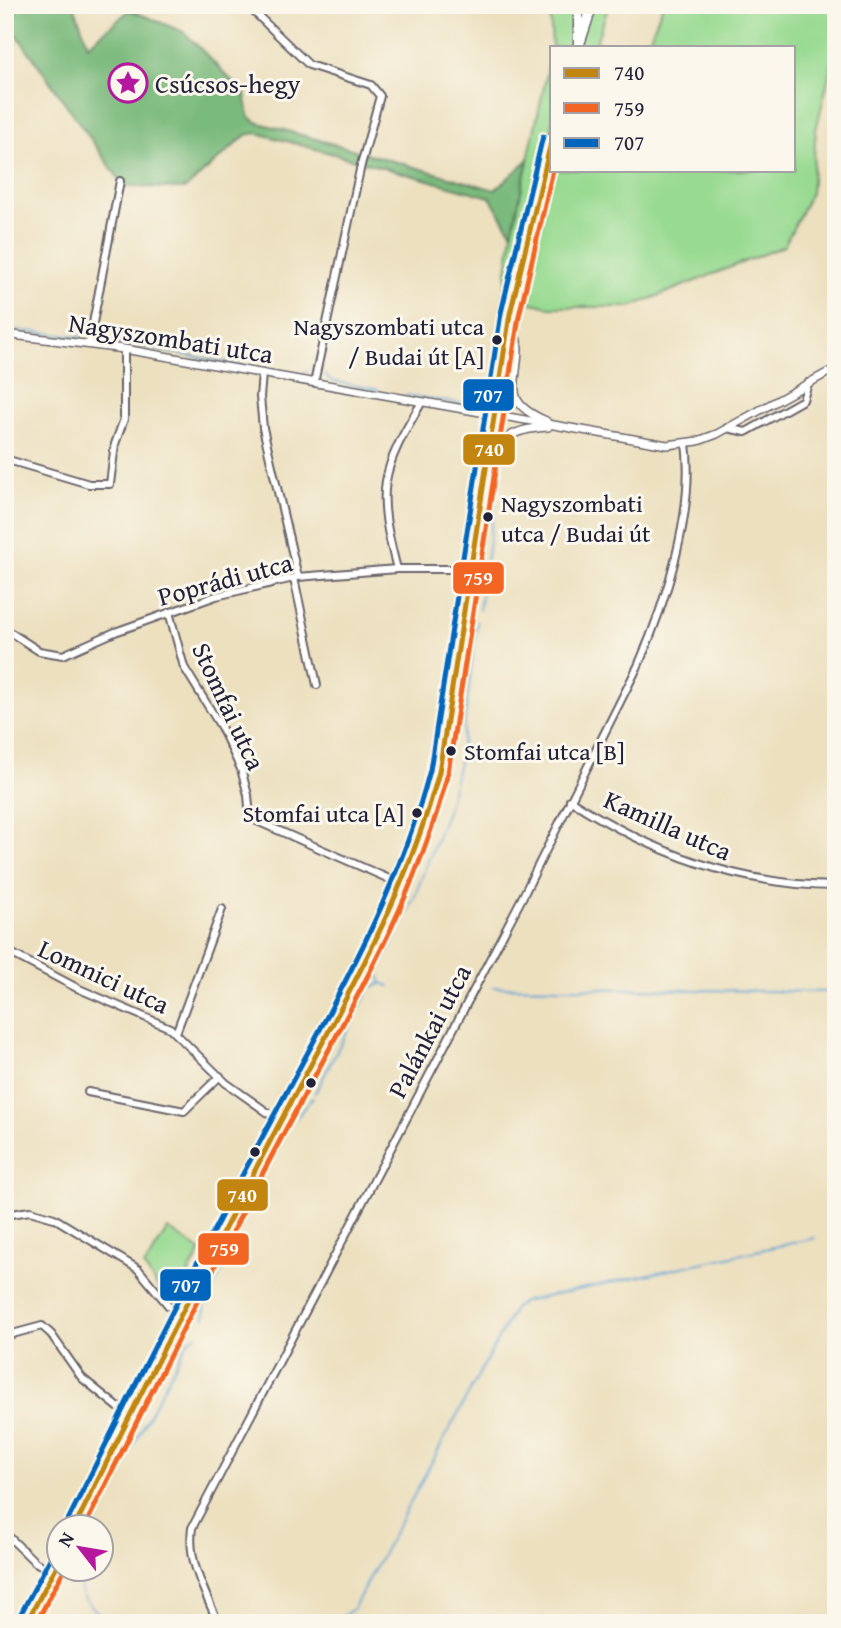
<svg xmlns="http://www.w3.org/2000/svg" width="841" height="1628" font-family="'Gentium Book Plus',serif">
<rect width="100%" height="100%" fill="#fbf7ec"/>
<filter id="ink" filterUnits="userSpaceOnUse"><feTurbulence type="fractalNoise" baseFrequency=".0143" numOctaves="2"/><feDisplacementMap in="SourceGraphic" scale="14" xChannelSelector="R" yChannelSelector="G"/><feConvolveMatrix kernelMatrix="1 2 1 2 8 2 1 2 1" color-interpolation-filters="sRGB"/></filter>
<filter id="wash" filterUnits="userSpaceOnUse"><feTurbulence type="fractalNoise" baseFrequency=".00686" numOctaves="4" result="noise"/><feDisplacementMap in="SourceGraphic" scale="28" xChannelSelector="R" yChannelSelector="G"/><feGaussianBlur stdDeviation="1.57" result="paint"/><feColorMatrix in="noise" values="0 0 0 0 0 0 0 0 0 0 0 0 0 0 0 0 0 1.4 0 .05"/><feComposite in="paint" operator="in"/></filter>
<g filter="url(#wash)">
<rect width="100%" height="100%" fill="#ece0bf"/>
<g fill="#98da91" stroke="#5d7e66" stroke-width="2">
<polygon points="550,5 609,5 596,42 617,47 552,47 552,170 794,170 794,47 646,47 663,5 834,5 831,67 816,130 811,193 784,246 630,307 549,307 504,296 512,233 552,50"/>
<polygon points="168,1229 201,1251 171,1306 144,1267"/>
</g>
<polygon fill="#7aba7b" stroke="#4e6e5b" stroke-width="2" points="5,5 74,5 88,45 130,10 184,32 245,94 249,116 256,122 495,190 528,160 512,233 490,197 257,133 246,135 185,189 124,186 5,18"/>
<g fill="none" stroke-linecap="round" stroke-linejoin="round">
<g stroke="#5ea3d3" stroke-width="2">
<polyline points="5,329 82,337"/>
<polyline points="99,340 300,375 307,371"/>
<polyline points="325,375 331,381 379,390"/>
<polyline points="405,395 464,404 477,397"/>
<polyline points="479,610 495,501"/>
<polyline points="390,986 382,983 378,972 414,898 447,811 460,759 477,622"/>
<polyline points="374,987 382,983"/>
<polyline points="493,987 836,992"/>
<polyline points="315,1093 368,991"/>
<polyline points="295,1119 313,1097"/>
<polyline points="834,1235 836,1234"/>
<polyline points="205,1318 205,1303 226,1263"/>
<polyline points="96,1526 95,1518 188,1341 196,1335"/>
<path d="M81 1568C74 1594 89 1606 107 1620"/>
<polyline points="319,1623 340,1618 353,1609 514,1309 522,1302 815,1238"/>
</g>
</g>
</g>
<g filter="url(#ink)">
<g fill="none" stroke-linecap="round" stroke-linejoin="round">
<g stroke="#696469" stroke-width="10">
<g id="minor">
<polyline points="247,5 309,65 371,85 380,96 361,165 314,383"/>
<polyline points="89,344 120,181"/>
<polyline points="262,374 260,397 263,428 298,577"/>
<polyline points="727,428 746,432 803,400 808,383"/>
<polyline points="5,459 89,484 110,484 115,444 124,419 124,349"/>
<path d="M397 569C376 489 380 472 422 402"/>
<polyline points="294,578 317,685"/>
<polyline points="169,612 184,667 221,727 241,769 248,795 250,818 403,885"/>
<polyline points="5,629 39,651 63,655 115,632 216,596 298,577 397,569 469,569"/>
<path d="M570 800C652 853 738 885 836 886"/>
<polyline points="5,950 77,988 170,1028 226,1083 281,1122"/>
<polyline points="176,1033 222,909"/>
<polyline points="88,1092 184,1111 220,1076"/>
<polyline points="5,1215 30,1211 54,1218 138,1269 179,1318"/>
<polyline points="5,1336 42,1326 51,1334 82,1378 129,1416"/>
<polyline points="5,1533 35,1562 53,1572"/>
<path d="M218 1623C206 1593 187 1562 192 1528L522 898 638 666C666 602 695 512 686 443"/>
</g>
</g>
<g stroke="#696469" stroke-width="10">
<g id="tertiary">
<path d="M511 318C514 328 518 340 518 350 516 390 503 402 546 421"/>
<polyline points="5,334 124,349 667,445 698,441 717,434 836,368"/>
<path d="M487 482C504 441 500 430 548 427"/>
<polyline points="378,1623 380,1623"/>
</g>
</g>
<g stroke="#696469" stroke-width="11">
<polyline id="secondary" points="578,41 578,5"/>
</g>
<g stroke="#696469" stroke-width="13">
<g id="primary">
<polyline points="578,47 592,5"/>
<path d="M75 1526C142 1391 209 1257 279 1124 340 1011 411 899 439 772L510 314 552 138"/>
<polyline points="26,1623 60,1559"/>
</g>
</g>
<use href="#minor" stroke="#fff" stroke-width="6"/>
<use href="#tertiary" stroke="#fff" stroke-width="7"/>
<use href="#secondary" stroke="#fff" stroke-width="8"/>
<use href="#primary" stroke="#fff" stroke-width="10"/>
<g stroke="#fbf7ec" stroke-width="10">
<g id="bus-1">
<path d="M75 1526C141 1393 208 1260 277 1128 339 1010 404 903 439 772L510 314 552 138"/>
<polyline points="26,1623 60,1560"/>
</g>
</g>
<g stroke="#fbf7ec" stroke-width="10">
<g id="bus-2">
<path d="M85 1526C151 1394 216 1260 286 1129 348 1013 415 902 448 773L519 316 553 170"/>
<polyline points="36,1623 65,1568"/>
</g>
</g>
<g stroke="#fbf7ec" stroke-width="10">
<g id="bus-3">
<path d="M67 1522C134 1388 200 1253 271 1121 332 1006 397 897 430 770L501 313 543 136"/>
<polyline points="18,1619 52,1555"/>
</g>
</g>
<use href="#bus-1" stroke="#c2850f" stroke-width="5"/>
<use href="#bus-2" stroke="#f26522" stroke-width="5"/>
<use href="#bus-3" stroke="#0065bd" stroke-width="5"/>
</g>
</g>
<defs>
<g id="sight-ring" transform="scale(2.0125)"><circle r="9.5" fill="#fbf7ec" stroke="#b5179e" stroke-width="1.5"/><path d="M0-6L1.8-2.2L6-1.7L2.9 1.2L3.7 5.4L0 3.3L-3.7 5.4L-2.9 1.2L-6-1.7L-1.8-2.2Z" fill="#b5179e"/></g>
</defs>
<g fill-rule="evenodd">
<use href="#sight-ring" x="128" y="83"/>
</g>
<g fill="#22223b" stroke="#fbf7ec" stroke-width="2.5">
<circle cx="497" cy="340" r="6"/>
<circle cx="488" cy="517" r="6"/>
<circle cx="451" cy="751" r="6"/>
<circle cx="417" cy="813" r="6"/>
<circle cx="311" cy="1083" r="6"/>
<circle cx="255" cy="1152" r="6"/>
</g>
<g text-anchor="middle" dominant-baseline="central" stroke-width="6" stroke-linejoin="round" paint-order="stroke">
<g font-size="24" fill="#22223b" stroke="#fbf7ec" text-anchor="end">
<text x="484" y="326">Nagyszombati utca<tspan x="484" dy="30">/ Budai út [A]</tspan></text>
<text x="501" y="503" text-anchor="start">Nagyszombati<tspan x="501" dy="30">utca / Budai út</tspan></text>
<text x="464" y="751" text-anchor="start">Stomfai utca [B]</text>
<text x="404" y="813">Stomfai utca [A]</text>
</g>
<g font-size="26" fill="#22223b" stroke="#fbf7ec" text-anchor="start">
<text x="155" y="83">Csúcsos-hegy</text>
</g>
<g font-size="26" fill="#22223b" stroke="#fbf7ec">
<text transform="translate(171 338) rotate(9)">Nagyszombati utca</text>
<text transform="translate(225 579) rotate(-15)">Poprádi utca</text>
<text transform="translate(229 706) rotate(65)">Stomfai utca</text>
<text transform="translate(668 825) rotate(24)">Kamilla utca</text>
<text transform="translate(104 976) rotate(25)">Lomnici utca</text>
<text transform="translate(429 1031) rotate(-62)">Palánkai utca</text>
</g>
</g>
<g stroke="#fbf7ec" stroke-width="2.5">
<rect x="462" y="378" width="53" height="34" rx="7" fill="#0065bd"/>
<rect x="462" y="433" width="54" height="33" rx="7" fill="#c2850f"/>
<rect x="452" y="561" width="53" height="34" rx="7" fill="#f26522"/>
<rect x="216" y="1178" width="53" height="34" rx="7" fill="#c2850f"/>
<rect x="197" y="1232" width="53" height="34" rx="7" fill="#f26522"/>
<rect x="159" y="1268" width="53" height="34" rx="7" fill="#0065bd"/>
</g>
<g font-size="19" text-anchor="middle" font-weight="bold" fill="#fff">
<text x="488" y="402">707</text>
<text x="489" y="456">740</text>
<text x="478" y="585">759</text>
<text x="242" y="1202">740</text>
<text x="224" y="1256">759</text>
<text x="186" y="1292">707</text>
</g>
<rect width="841" height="1628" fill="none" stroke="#fbf7ec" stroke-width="28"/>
<rect x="550" y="46" width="245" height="126" fill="#fbf7ec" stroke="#a4a2a5" stroke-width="2"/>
<rect x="564" y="68" width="35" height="10" fill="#c2850f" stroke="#a4a2a5" stroke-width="2"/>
<text x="614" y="80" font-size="21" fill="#22223b">740</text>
<rect x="564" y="103" width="35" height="10" fill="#f26522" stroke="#a4a2a5" stroke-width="2"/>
<text x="614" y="116" font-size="21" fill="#22223b">759</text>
<rect x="564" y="138" width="35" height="10" fill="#0065bd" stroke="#a4a2a5" stroke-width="2"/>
<text x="614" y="150" font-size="21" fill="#22223b">707</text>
<g transform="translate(80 1548) rotate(301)"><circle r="33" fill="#fbf7ec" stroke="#a4a2a5" stroke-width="2"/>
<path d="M0-5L12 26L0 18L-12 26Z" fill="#b5179e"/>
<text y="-10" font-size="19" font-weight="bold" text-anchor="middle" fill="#22223b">N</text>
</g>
</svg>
